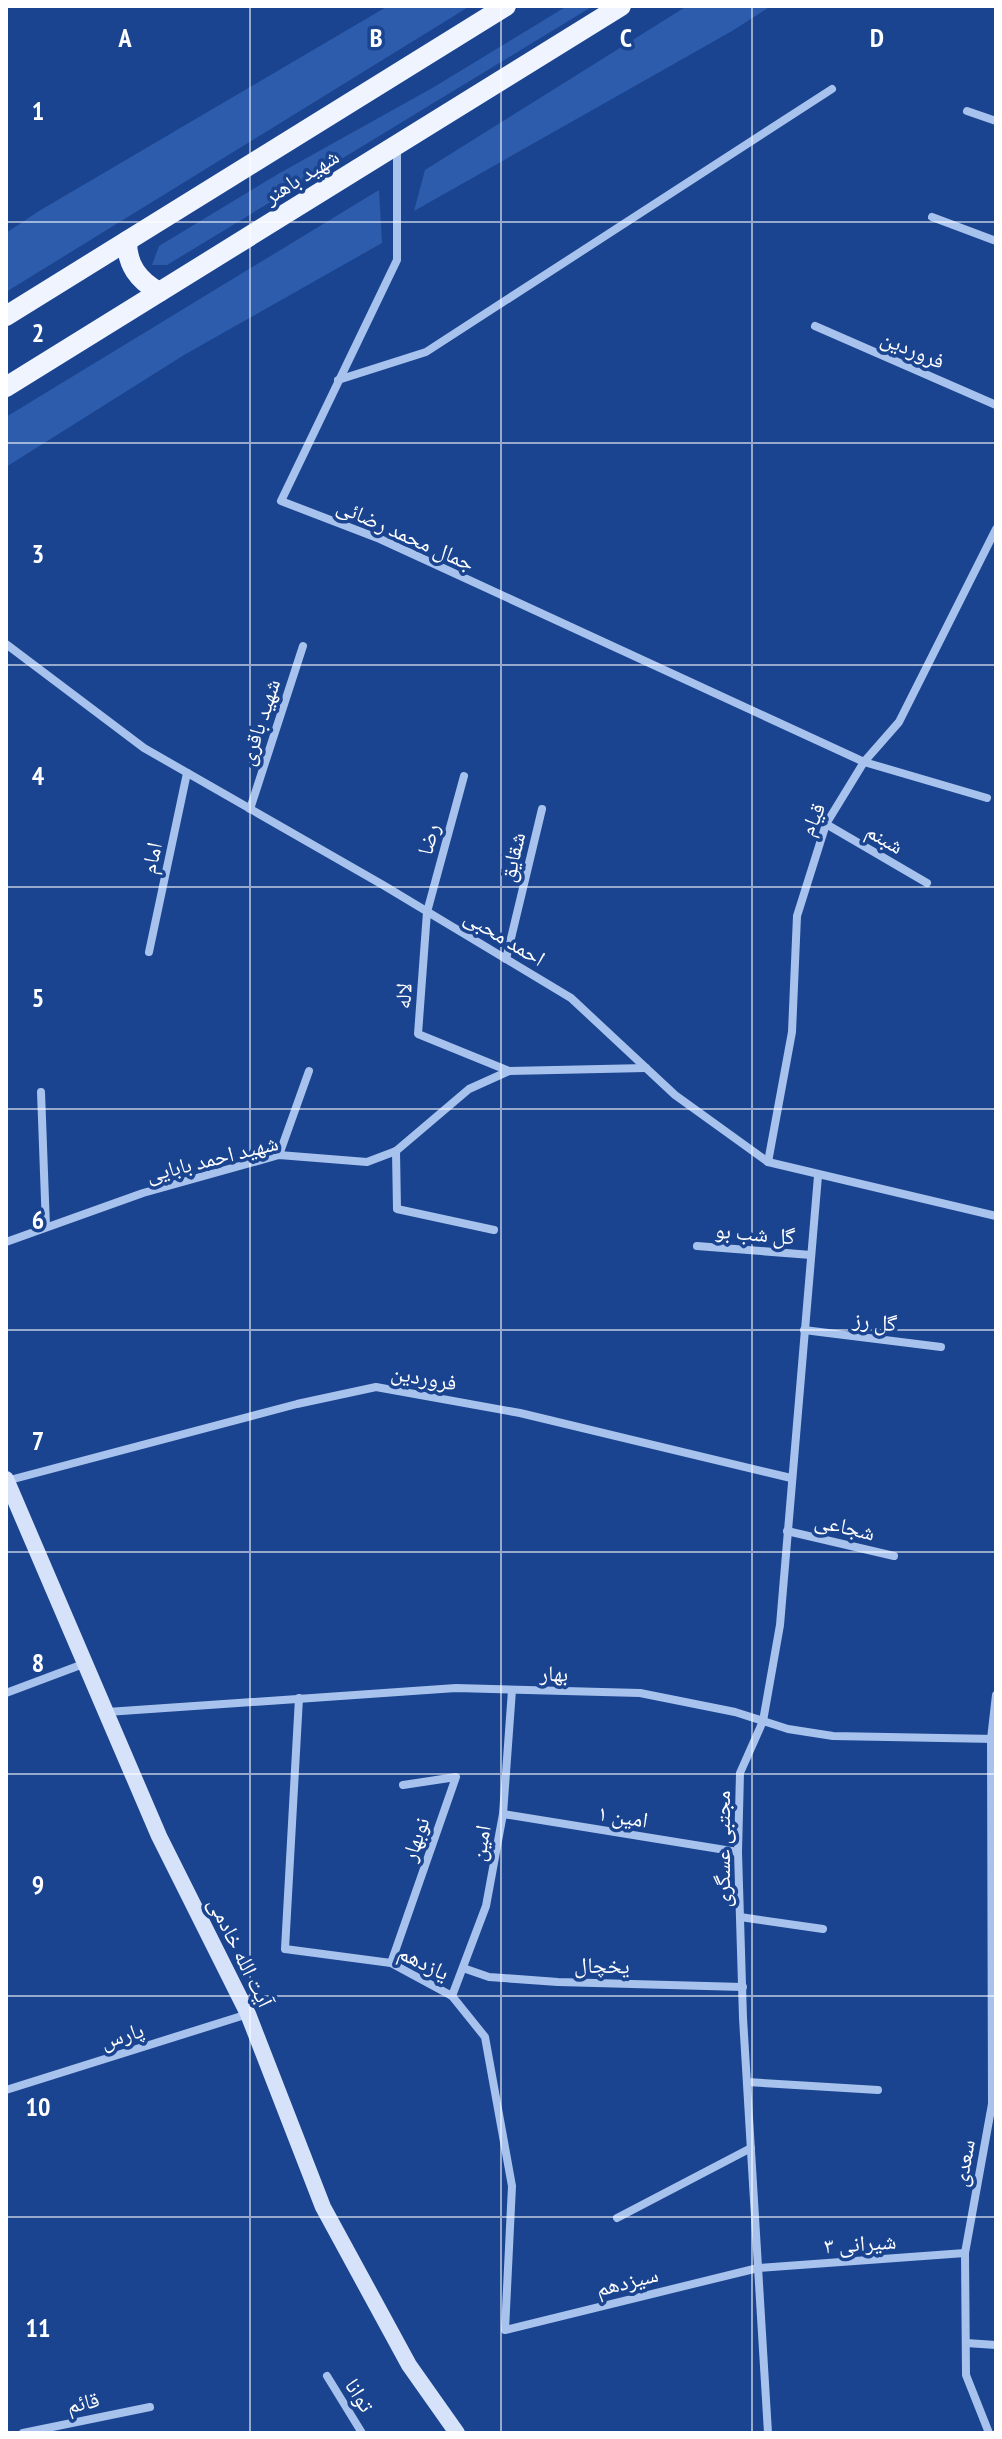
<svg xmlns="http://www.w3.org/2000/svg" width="1002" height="2439" font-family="'PT Sans Narrow','Noto Naskh Arabic',sans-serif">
<rect width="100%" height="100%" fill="#1a448f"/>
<g fill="#2d5cad">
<polygon points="388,6 470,6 6,292 6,233 39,211"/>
<polygon points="567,6 593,6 167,265 152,265 159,246 278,174 434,87"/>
<polygon points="687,6 771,6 732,31 414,211 425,170"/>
<polygon points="379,190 382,243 184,355 6,467 6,417"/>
</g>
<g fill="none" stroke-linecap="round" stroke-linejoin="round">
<g stroke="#a8c2ee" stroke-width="8">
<polyline points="967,111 996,121"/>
<polyline points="397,149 397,260 281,501 380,539 864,762 987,798"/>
<polyline points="932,217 996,241"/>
<polyline points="815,326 996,405"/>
<polyline points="338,380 426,352 832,89"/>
<polyline points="6,644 144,748 383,885 571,998 675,1095 768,1162 996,1216"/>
<polyline points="464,776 427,912 418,1034 509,1071"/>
<polyline points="250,809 303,646"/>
<polyline points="826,824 927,883"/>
<polyline points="149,952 187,773"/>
<polyline points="506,959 542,809"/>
<polyline points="41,1092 46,1227"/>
<polyline points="396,1151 397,1209 494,1230"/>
<polyline points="279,1155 309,1071"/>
<polyline points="768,1162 792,1032 797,916 826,824 864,762 899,722 996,529"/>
<polyline points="6,1242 143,1193 279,1155 367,1162 396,1151 469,1089 509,1071 646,1068"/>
<polyline points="697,1246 811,1255"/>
<polyline points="804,1330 941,1347"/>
<polyline points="6,1481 297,1404 376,1387 520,1413 791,1478"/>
<polyline points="787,1531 894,1556"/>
<polyline points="6,1693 86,1663"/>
<polyline points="299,1698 285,1949 391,1963 452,1996 485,2037 512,2186 505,2330 758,2268 965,2253"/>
<polyline points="107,1712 456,1688 640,1693 735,1712 788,1729 833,1736 996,1739"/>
<polyline points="503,1814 738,1852"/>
<polyline points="740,1917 823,1929"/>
<polyline points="391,1963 456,1777 403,1785"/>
<polyline points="463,1968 489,1977 558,1982 743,1987"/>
<polyline points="452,1996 486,1906 503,1814 512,1690"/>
<polyline points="747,2082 878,2090"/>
<polyline points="6,2090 248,2014"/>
<polyline points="617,2218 751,2148"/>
<polyline points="966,2343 996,2345"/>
<polyline points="327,2376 362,2433"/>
<polyline points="23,2433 150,2407"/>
<polyline points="768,2433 743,2018 738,1852 740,1773 763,1721 780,1625 818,1176"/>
<polyline points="989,2433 966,2375 965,2253 992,2104 991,1739 996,1695"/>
</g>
<polyline stroke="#d6e2fa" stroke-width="16" points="6,1479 159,1836 248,2014 323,2207 409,2365 457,2433"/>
<g stroke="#f0f4ff" stroke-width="20">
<path d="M127 241C127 265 138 280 159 292"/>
<polyline points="6,316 506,6"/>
<polyline points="6,387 621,6"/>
</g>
</g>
<path fill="none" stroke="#fff" stroke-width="2" stroke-opacity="0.55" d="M250 6V2433M501 6V2433M752 6V2433M6 222H996M6 443H996M6 665H996M6 887H996M6 1109H996M6 1330H996M6 1552H996M6 1774H996M6 1996H996M6 2217H996"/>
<g text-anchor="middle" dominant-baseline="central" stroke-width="7" stroke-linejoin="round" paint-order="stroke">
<g font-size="22" fill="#fff" stroke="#1a448f">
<text transform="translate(301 176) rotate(-32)">شهید باهنر</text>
<text transform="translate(913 349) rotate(23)">فروردین</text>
<text transform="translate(406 534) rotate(24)">جمال محمد رضائی</text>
<text transform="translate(259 722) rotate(-72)">شهید باقری</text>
<text transform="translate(812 819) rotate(-66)">قیام</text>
<text transform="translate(885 838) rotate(30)">شبنم</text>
<text transform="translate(428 839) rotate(-75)">رضا</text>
<text transform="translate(512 857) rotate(-77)">شقایق</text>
<text transform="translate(151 858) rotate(-78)">امام</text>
<text transform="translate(505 937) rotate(31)">احمد محبی</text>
<text transform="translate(403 996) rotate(-86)">لاله</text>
<text transform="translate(212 1158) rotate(-14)">شهید احمد بابایی</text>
<text transform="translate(755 1233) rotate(5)">گل شب بو</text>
<text transform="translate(875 1321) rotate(7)">گل رز</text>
<text transform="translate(424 1377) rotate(10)">فروردین</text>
<text transform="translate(845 1526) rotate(13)">شجاعی</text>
<text transform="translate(554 1673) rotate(1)">بهار</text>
<text transform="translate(623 1816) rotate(9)">امین ۱</text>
<text transform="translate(415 1839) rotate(-71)">نوبهار</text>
<text transform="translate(480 1843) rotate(-80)">امین</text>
<text transform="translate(722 1849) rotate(-90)">مجتبی عسگری</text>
<text transform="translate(241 1952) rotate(64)">آیت الله خادمی</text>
<text transform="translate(424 1962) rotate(26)">یازدهم</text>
<text transform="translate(602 1965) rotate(1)">یخچال</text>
<text transform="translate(122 2035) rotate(-17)">پارس</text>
<text transform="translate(963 2163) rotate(-80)">سعدی</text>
<text transform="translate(860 2243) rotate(-4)">شیرانی ۳</text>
<text transform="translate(627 2281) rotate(-14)">سیزدهم</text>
<text transform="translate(360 2395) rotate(58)">توانا</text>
<text transform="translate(83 2402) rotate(-12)">قائم</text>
</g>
</g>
<g font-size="26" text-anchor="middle" font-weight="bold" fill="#fff" stroke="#1a448f" stroke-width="7" stroke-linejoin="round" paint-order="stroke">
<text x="125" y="47">A</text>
<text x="376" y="47">B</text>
<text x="626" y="47">C</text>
<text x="877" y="47">D</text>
<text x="38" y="120">1</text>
<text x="38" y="342">2</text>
<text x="38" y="563">3</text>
<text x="38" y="785">4</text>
<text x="38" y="1007">5</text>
<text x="38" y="1229">6</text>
<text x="38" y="1450">7</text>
<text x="38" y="1672">8</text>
<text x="38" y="1894">9</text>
<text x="38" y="2116">10</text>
<text x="38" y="2337">11</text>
</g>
<rect width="1002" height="2439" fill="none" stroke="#ffffff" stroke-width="16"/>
</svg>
